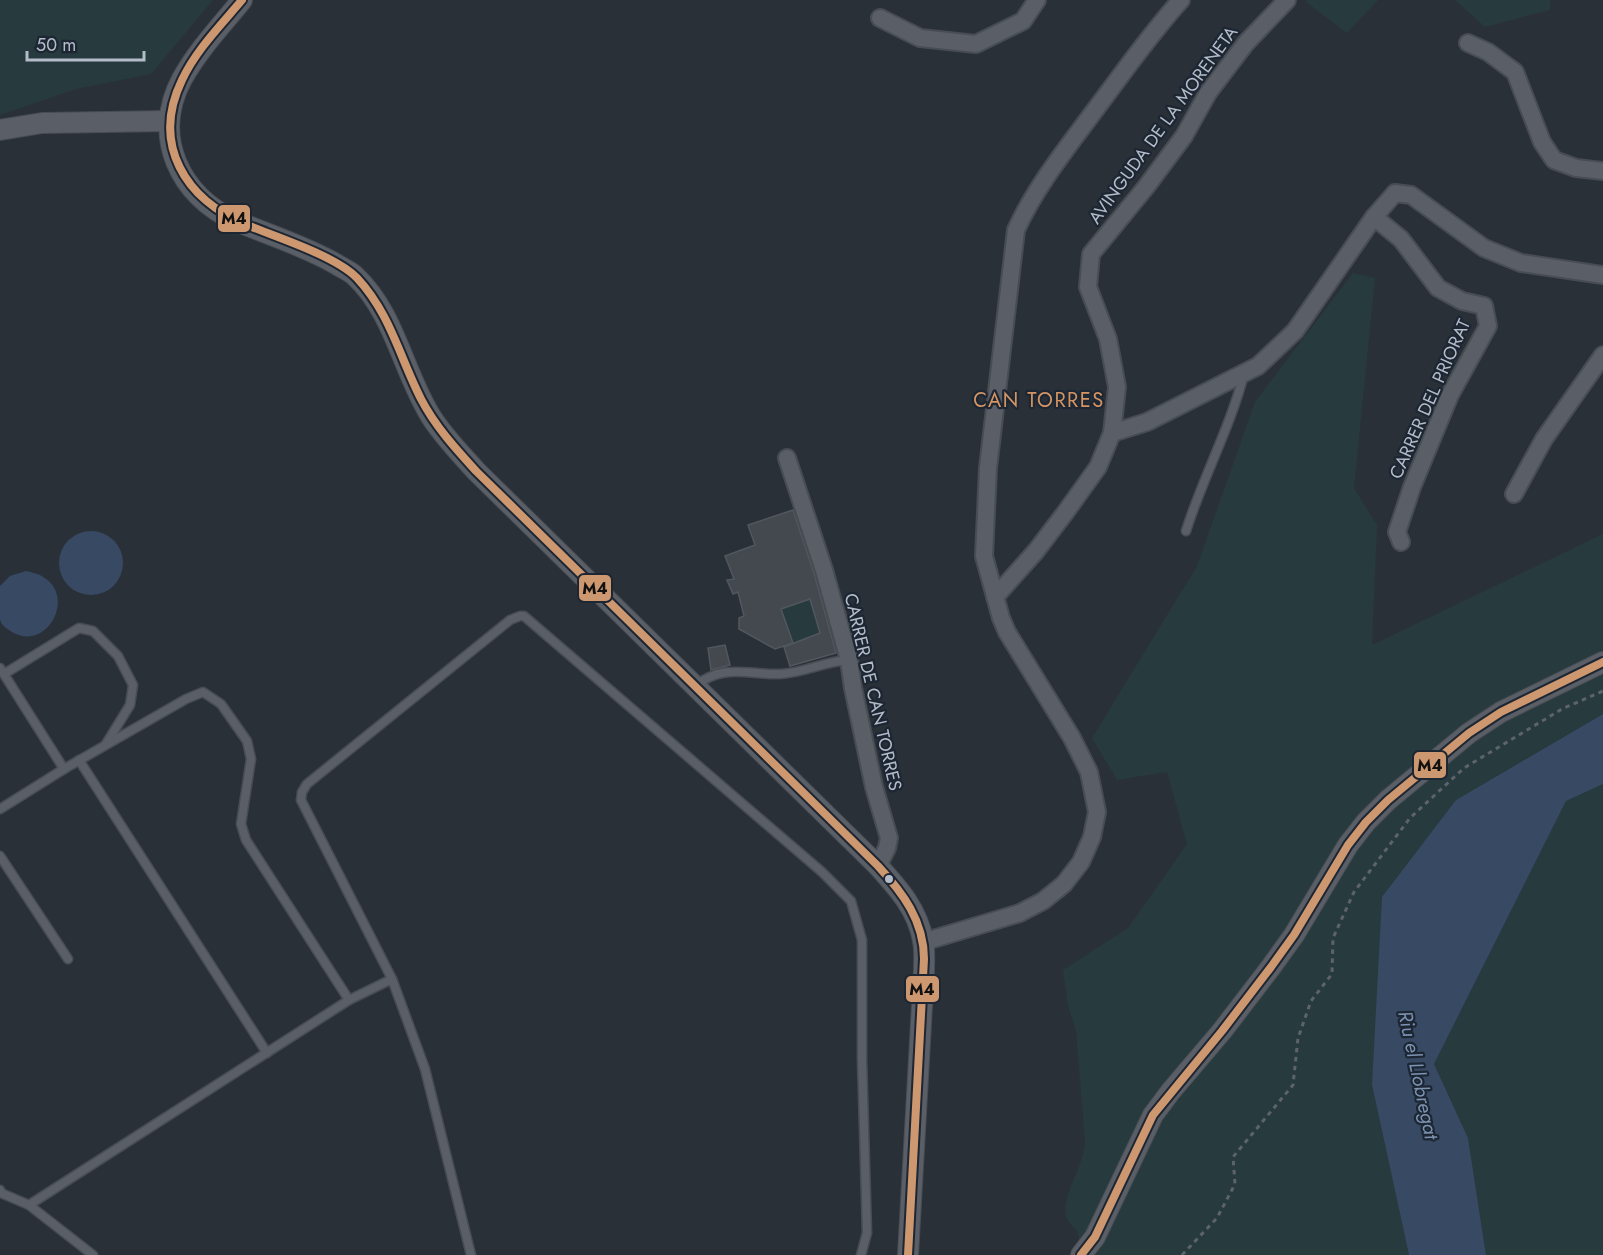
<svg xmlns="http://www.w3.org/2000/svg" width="1603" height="1255" font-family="Jost,sans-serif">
<rect width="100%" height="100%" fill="#2a3038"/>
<g fill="#273a3e">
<polygon points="0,0 213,0 151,74 76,89 0,115"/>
<polygon points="1308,0 1378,0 1347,33 1306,2"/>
<polygon points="1455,0 1550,0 1550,10 1485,27"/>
<path d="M1353 273 1375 278 1354 488 1377 525 1372 645 1603 534V714L1456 800 1372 1085 1409 1255H1080C1079 1248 1080 1237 1077 1231 1072 1224 1065 1221 1065 1211 1066 1187 1084 1166 1085 1141L1076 1031 1068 1006 1063 970 1128 928 1187 844 1167 772 1117 780 1092 738 1197 566 1255 402Z"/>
<polygon points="810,599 820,633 793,644 781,609"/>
<polygon points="1603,784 1603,1255 1486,1255 1468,1138 1434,1064 1566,801"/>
</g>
<g fill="#384963">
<circle cx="91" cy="563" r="32"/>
<path d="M26 571C85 581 51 655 12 632 7 629 1 625 0 619 0 609 0 596 0 586L10 576Z"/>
<polygon points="1603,714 1603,784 1566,801 1434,1064 1468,1138 1486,1255 1409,1255 1372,1085 1382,897 1456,800"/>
</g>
<g fill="#444950" stroke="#52575f" stroke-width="1.5">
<polygon points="793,510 814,573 836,653 790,666 784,647 820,633 810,599 781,609 793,643 775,649 739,629 739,618 744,616 738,592 733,594 727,580 734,579 725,556 755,545 748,525"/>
<polygon points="725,645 730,665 711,670 708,648"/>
</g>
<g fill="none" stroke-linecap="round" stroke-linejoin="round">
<g stroke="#484c53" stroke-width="11">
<g id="service">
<path d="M1186 531C1203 477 1230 428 1244 374"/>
<polyline points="0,668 64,769"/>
<polyline points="4,674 79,628 93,631 118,656 133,685 130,705 106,744"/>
<path d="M695 686C724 663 748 675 780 674 804 673 825 661 849 660"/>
<polyline points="79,760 267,1053"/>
<polyline points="0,809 64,769 186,699 203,692 221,704 247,741 251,759 241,824 246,840 349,1000"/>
<polyline points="0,856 68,959"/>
<polyline points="392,979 301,800 302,792 307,784 510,620 520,616 524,616 822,872 851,901 862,940 862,1059 867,1233 861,1255"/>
<polyline points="0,1190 1,1193 29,1205 93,1255"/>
<polyline points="29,1205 349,1000 392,979 425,1069 471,1255"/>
</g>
</g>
<g stroke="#484c53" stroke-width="20">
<g id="minor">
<polyline points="880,18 920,38 976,44 1023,21 1037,0"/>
<polyline points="1468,43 1488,52 1515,72 1542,142 1554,160 1576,168 1603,171"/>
<polyline points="1374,217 1401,239 1438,288 1462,301 1484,306 1488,326 1450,395 1412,487 1397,532 1401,542"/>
<polyline points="1112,433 1147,422 1258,366 1295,331 1374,217 1395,193 1411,195 1484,248 1521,263 1603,275"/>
<polyline points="787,458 824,570 849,660 853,688 874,787 889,838 887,848 878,866"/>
<polyline points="1514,494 1544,439 1603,355"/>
<polyline points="995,597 1036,551 1065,513 1098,467 1112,433 1117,387 1108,339 1088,287 1091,254 1146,187 1184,136 1208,93 1246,43 1287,0"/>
<path d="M923 942 1020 913 1043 901 1064 884 1081 862 1092 837 1097 812 1089 772 1072 738 1007 632 1001 618 984 556 988 468 1016 230C1036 186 1067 148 1095 110 1123 73 1150 34 1181 0"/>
</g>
</g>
<g stroke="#484c53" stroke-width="22">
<g id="tertiary">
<path d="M242 0C221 26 198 50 182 79 151 136 180 197 236 221 269 235 305 246 336 264 342 268 350 271 355 276 394 312 403 371 430 415 442 435 460 453 476 471L878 866C898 888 918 910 923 941 925 950 924 961 924 970L908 1255"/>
<polyline points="0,130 42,123 169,121"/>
<polyline points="1081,1255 1095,1237 1153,1115 1171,1091 1222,1031 1271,967 1294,935 1348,845 1366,822 1388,800 1469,733 1501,712 1603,662"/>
</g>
</g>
<polyline stroke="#5d636a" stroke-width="3" stroke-dasharray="4.5 4.5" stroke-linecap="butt" points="1182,1255 1217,1218 1235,1184 1233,1157 1293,1085 1298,1038 1311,1001 1332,974 1333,938 1354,892 1410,818 1464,768 1562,709 1603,691"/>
<use href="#service" stroke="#5a5e66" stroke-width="8"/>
<use href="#minor" stroke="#5a5e66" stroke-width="16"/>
<use href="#tertiary" stroke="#5a5e66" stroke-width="20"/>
<g stroke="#1d2633" stroke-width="12">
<g id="bus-1">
<path d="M242 0C221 25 196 50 182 80 151 144 185 200 247 225 276 237 336 256 357 278 390 313 400 358 421 399 435 426 455 448 476 471L878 866C903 893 924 921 924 959L908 1255"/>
<polyline points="1081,1255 1095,1237 1153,1115 1222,1031 1271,967 1294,935 1348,845 1366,822 1388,800 1469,733 1501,712 1603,662"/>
</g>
</g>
<use href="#bus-1" stroke="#cd976f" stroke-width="8"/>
</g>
<circle fill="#b4bcc9" stroke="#1d2633" stroke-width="2" cx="889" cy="879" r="5"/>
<g text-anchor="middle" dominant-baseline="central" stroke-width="4.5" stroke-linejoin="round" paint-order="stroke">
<g font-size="18" fill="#b4bcc9" stroke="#1d2633">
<text transform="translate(1163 125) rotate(-54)">AVINGUDA DE LA MORENETA</text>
<text transform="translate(1430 399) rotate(-66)">CARRER DEL PRIORAT</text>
<text transform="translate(873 692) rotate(77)">CARRER DE CAN TORRES</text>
</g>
<g font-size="20" letter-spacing="1.5" fill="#d59563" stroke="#1d2633">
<text x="1039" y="400">CAN TORRES</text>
</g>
<g font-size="20" font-style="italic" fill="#7c92b1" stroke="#1d2633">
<text transform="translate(1418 1075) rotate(78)">Riu el Llobregat</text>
</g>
</g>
<g stroke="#1d2633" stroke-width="2">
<rect x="217" y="204" width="34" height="29" rx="6" fill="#cd976f"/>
<rect x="578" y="574" width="34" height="28" rx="6" fill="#cd976f"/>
<rect x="1413" y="751" width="34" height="28" rx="6" fill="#cd976f"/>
<rect x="905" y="975" width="35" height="28" rx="6" fill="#cd976f"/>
</g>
<g font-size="16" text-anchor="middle" font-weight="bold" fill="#111">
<text x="234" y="224">M4</text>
<text x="595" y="594">M4</text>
<text x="1430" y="771">M4</text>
<text x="922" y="995">M4</text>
</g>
<path d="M27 51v9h117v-9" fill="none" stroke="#b4bcc9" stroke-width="3"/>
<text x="36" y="51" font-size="18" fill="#b4bcc9" stroke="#1d2633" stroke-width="4.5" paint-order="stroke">50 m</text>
</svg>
